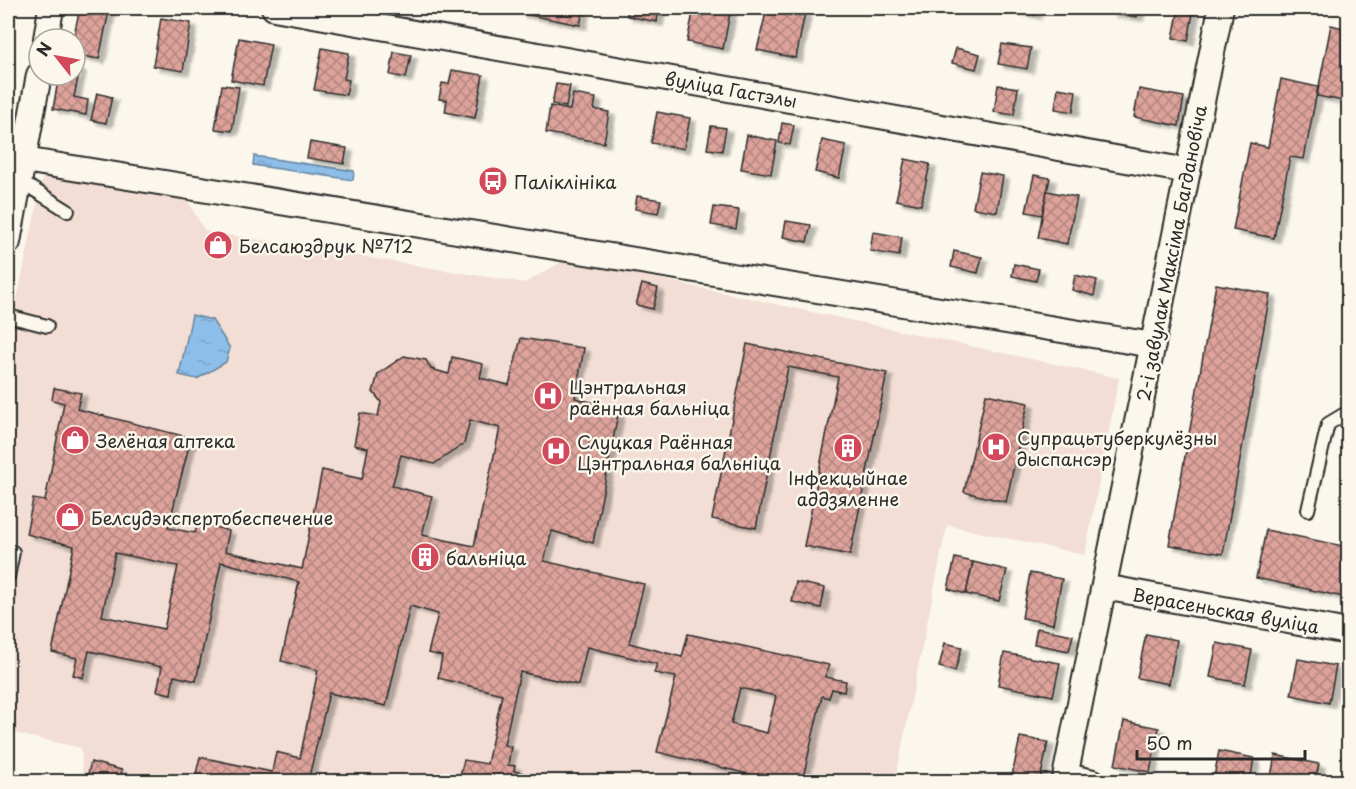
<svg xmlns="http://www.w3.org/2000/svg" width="1356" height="789" font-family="'Playpen Sans',sans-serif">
<defs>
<pattern id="water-ripples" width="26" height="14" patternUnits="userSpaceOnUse" patternTransform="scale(1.5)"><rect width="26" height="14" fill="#8dbee9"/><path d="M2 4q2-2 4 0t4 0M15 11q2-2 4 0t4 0" fill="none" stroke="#7aa3c8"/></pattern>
<pattern id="building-cross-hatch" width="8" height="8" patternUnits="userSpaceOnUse" patternTransform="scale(1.5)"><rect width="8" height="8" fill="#dda39b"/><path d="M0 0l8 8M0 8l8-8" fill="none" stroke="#b3857f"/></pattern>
<filter id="shadow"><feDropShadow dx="6" dy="4" stdDeviation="1.5" flood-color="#0004"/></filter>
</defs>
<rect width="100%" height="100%" fill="#fbf7ec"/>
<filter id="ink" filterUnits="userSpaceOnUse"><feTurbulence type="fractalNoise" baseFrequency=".0167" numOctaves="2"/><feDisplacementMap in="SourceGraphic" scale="12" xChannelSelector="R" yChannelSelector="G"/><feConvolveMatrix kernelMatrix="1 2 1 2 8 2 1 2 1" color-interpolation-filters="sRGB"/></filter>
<g filter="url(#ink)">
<polygon fill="#f2ded4" points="44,172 186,198 205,231 525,283 566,259 1119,378 1085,555 947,525 895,781 83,781 81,748 8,732 8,342"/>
<g fill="url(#water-ripples)" stroke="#66839d" stroke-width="1.5">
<polygon points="254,156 354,171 353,180 253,165"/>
<polygon points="192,315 212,320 230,348 226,362 197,379 179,375"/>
</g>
<g fill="url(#building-cross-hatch)" stroke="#2b2b2b" stroke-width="1.5" fill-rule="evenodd" filter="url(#shadow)">
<polygon points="80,8 109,11 99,59 75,55 75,39 73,39"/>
<polygon points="520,8 584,8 580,25 519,13"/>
<polygon points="628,8 659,8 657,22 627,16"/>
<polygon points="694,8 731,8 723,49 687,42"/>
<polygon points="767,8 778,8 805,13 796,58 757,50"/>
<polygon points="1006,8 1036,8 1035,15"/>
<polygon points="1111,8 1139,8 1137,17 1110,13"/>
<polygon points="1179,8 1194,8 1188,41 1173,38"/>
<polygon points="161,18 191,23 183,71 153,66"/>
<polygon points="1331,25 1348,29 1348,102 1317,96"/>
<polygon points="239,38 271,44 263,86 231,80"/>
<polygon points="1002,44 1031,48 1027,69 998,64"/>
<polygon points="322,48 349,53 344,79 349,80 346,95 314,90"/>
<polygon points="956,48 980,54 976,69 952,63"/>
<polygon points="394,52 411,55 406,78 390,75"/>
<polygon points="75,67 80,68 74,97 88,100 86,115 53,109 59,75 75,75"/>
<polygon points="452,70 483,75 475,118 445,112 447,100 439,99 442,83 449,84"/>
<polygon points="1281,79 1318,87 1304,159 1290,157 1274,238 1233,230 1250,143 1268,147"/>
<polygon points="556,84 570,86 566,107 552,104"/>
<polygon points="222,85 239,87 232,131 215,129"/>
<polygon points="998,85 1018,88 1014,115 994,112"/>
<polygon points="1058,88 1076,91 1073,112 1055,109"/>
<polygon points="1139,89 1184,97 1179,126 1134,117"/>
<polygon points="97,93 112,97 106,123 91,120"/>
<polygon points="573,94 596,98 594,109 609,112 604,143 546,133 550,106 570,110"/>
<polygon points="657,112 690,118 684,149 651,143"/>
<polygon points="782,123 794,125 790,145 779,143"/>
<polygon points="711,126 726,128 722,151 707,149"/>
<polygon points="747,135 777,141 771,174 741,169"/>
<polygon points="822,140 846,145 839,178 815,172"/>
<polygon points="310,142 347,148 344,164 307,158"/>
<polygon points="905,159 930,164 921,205 896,200"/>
<polygon points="980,172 1003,176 997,212 973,208"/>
<polygon points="1034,175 1050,178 1042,215 1026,212"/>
<polygon points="1047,191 1077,197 1067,244 1038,238"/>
<polygon points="637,196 661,200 658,213 635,209"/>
<polygon points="714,207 739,210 736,229 711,225"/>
<polygon points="786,221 811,225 807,242 783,237"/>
<polygon points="873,232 902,237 899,256 870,251"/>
<polygon points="954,251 982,257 978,273 951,267"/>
<polygon points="1014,264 1039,269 1036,281 1012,276"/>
<polygon points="1075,275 1097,280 1094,296 1072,290"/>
<polygon points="642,284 658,288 653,309 636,305"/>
<polygon points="1216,284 1270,294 1223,554 1169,545"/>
<path d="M521 338 584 348 575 398 619 409 593 543 552 531 544 561 644 584 629 643 682 657 688 634 829 665 825 677 846 681 844 692 832 689 829 698 822 696 802 782H768L769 779 657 752 676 677 654 673 657 664 587 647 578 685 520 672 504 745 511 747 508 765 515 766 514 771 560 782H458L464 760 487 764 502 694 438 678 442 656 428 653 438 614 410 606 386 706 329 693 308 781 310 782H194L200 757 272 772 276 752 300 758 318 670 281 661 299 582 221 562 196 681 174 676 171 694 157 691 162 667 89 651 83 678 73 675 77 658 52 652 74 546 26 534 33 499 45 501 64 403 52 400 54 388 81 393 77 409 191 438 168 528 195 533 198 522 229 531 225 551 302 569 322 470 362 479 368 448 354 445 360 413 378 416 381 402 373 392 378 374 404 356 426 360 431 369 449 374 452 357 483 364 480 378 509 385ZM470 420 500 428 474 546 422 535 432 496 392 486 401 455 434 464 464 444ZM115 553 178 566 164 629 102 616ZM740 688 776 696 767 733 731 724Z"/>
<polygon points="747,344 887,373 850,555 804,546 838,377 788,367 756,528 712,519"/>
<polygon points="986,394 1028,403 1006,502 964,492"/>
<polygon points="1266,530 1348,547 1348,598 1256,578"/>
<polygon points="955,558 973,562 966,594 948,589"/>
<polygon points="973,562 1007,570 999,601 966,594"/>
<polygon points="1030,573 1062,579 1053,624 1022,618"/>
<polygon points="796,582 825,588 821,608 792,602"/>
<polygon points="1037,628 1073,635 1069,651 1034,644"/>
<polygon points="1146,634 1177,640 1169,684 1137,678"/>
<polygon points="945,643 962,647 955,671 939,667"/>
<polygon points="1217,643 1252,650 1245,684 1210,677"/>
<polygon points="1004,653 1060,663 1053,696 998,685"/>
<polygon points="1298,659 1336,666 1329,703 1291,695"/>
<polygon points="1124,721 1159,728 1150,772 1115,765"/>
<polygon points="1020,737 1048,742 1040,781 1012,776"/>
<polygon points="1219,751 1254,758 1250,782 1213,782"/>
<polygon points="1275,755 1319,764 1315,782 1270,782"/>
<polygon points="91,762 122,770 119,782 86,781"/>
</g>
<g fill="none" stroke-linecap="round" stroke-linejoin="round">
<g stroke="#2b2b2b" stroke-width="16">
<g id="lane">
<polyline points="20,181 68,211"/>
<polyline points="8,316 47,326"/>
<polyline points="1308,510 1328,424 1348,412"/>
<polyline points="8,551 13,552 8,577"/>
</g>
</g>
<g stroke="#2b2b2b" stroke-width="28">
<g id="street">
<polyline points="274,8 1188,171"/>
<polyline points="46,39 51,8"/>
<polyline points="24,160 1153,345"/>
<polyline points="8,242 39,75"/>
<polyline points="1104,587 1348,632"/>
<polyline points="1066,776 1093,782"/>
<polyline points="1064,782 1221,8"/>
</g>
</g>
<use href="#lane" stroke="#fbf7ec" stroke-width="12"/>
<use href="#street" stroke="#fbf7ec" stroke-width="24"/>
</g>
</g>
<defs>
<g id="bus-disc" transform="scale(1.5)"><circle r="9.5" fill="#d1495b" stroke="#fbf7ec"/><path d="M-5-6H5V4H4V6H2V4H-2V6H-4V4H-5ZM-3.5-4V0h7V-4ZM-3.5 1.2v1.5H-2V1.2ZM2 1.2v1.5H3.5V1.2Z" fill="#fff"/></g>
<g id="shop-disc" transform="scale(1.5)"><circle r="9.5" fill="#d1495b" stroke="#fbf7ec"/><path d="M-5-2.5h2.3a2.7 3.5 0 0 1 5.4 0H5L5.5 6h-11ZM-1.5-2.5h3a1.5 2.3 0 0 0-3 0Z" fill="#fff"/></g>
<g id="hospital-disc" transform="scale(1.5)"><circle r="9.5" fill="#d1495b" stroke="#fbf7ec"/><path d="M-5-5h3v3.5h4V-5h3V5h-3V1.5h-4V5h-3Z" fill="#fff"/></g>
<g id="building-disc" transform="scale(1.5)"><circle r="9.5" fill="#d1495b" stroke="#fbf7ec"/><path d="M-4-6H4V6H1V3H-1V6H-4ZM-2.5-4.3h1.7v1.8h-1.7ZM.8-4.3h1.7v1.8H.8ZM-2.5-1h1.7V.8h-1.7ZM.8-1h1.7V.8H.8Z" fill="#fff"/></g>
</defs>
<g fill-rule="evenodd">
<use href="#bus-disc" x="493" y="181"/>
<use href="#shop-disc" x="218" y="245"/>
<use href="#hospital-disc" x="548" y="396"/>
<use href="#shop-disc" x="75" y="440"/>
<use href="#hospital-disc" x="996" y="447"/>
<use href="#building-disc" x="848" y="448"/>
<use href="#hospital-disc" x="556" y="451"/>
<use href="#shop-disc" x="70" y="517"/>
<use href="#building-disc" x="425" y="557"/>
</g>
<g text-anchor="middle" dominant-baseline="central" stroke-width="5" stroke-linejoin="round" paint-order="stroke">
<g font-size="18" fill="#2b2b2b" stroke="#fbf7ec">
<text transform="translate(731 89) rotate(10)">вуліца Гастэлы</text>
<text transform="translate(1171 253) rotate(-79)">2-і завулак Максіма Багдановіча</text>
<text transform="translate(1226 610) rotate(10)">Верасеньская вуліца</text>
</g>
<g font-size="18" fill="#2b2b2b" stroke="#fbf7ec" text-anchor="start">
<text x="514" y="181">Паліклініка</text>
<text x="239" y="245">Белсаюздрук №712</text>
<text x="569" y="386">Цэнтральная<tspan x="569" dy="21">раённая бальніца</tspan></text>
<text x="1017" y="437">Супрацьтуберкулёзны<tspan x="1017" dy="21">дыспансэр</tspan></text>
<text x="96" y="440">Зелёная аптека</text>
<text x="577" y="441">Слуцкая Раённая<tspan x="577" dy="21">Цэнтральная бальніца</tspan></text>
<text x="848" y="477" text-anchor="middle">Інфекцыйнае<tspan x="848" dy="21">аддзяленне</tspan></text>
<text x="91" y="517">Белсудэкспертобеспечение</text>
<text x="446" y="557">бальніца</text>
</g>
</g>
<rect width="1356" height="789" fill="none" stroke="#fbf7ec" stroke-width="30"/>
<rect x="15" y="15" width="1326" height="759" fill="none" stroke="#2b2b2b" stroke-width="2" filter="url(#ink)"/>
<g transform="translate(57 57) rotate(301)"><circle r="28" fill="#fbf7ec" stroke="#a8a59f" stroke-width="1.5"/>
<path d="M0-4.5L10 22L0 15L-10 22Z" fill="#d1495b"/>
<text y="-9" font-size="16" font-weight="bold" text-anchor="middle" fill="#2b2b2b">N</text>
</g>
<path d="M1137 750v9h168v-9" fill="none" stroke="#2b2b2b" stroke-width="3"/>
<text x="1146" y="750" font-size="18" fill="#2b2b2b" stroke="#fbf7ec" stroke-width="4.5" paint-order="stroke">50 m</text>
</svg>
